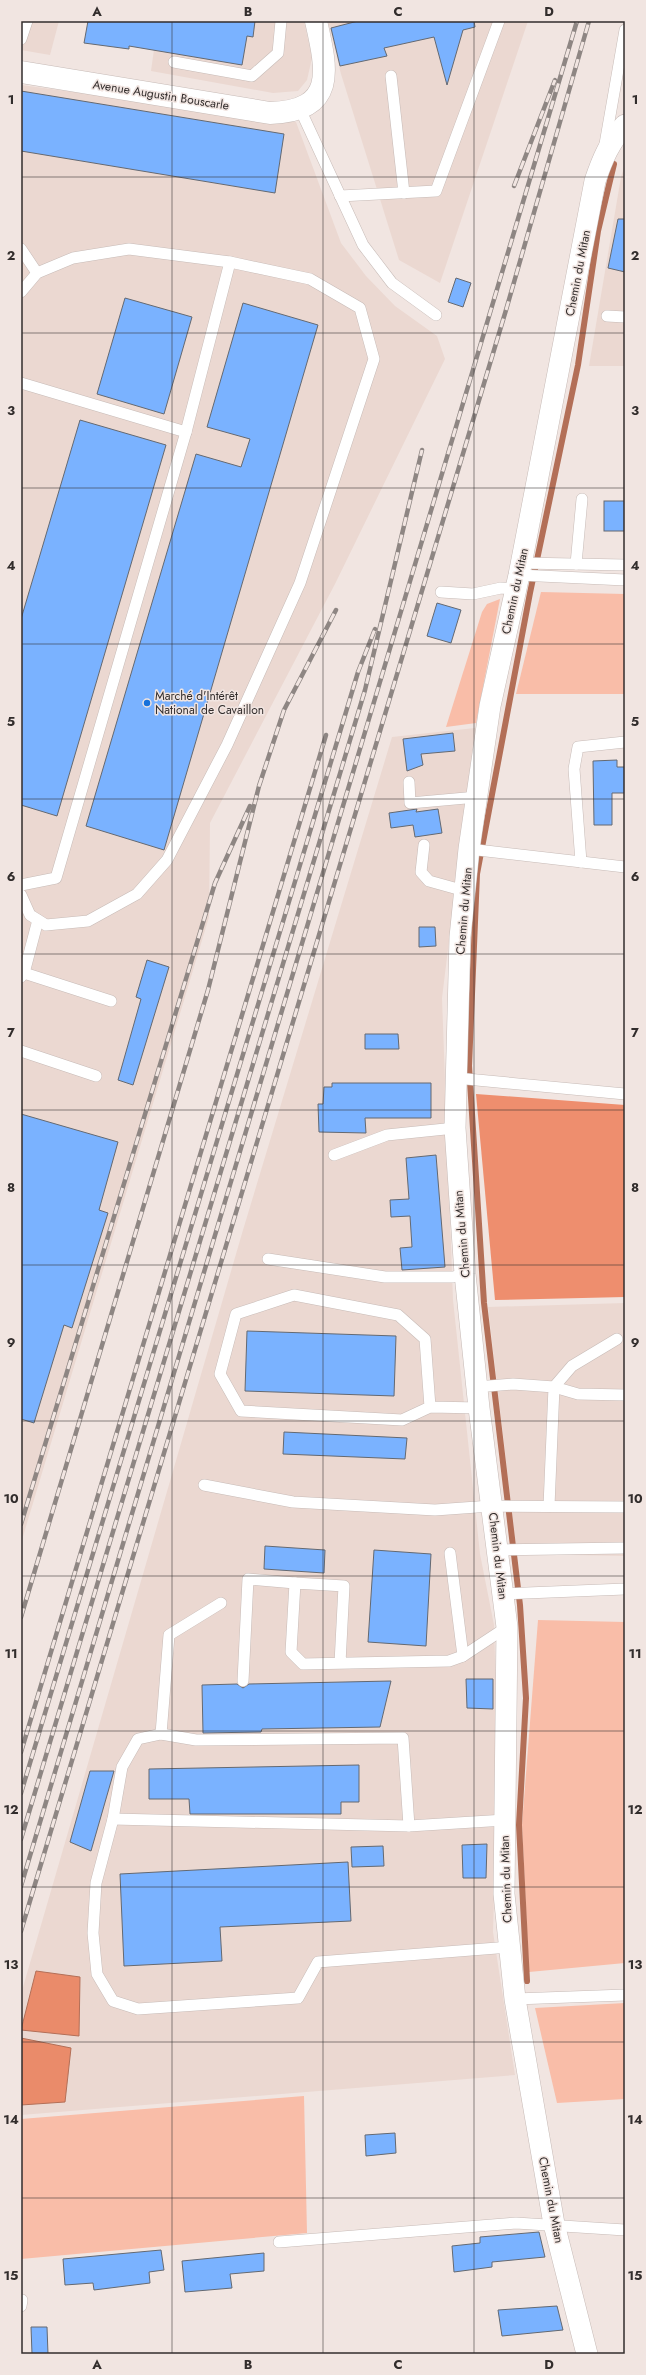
<svg xmlns="http://www.w3.org/2000/svg" width="646" height="2375" font-family="Jost,sans-serif">
<rect width="100%" height="100%" fill="#f1e5e1"/>
<g fill="#ebd8d1">
<polygon points="21,21 59,21 50,55 21,50"/>
<polygon points="158,21 304,21 312,58 307,80 298,91 273,93 151,71"/>
<polygon points="328,21 528,21 440,283 399,260 341,74"/>
<polygon points="21,85 296,122 341,243 366,276 395,306 437,336 445,359 335,584 210,823 209,917 21,1543"/>
<polygon points="625,165 625,366 589,366 621,177"/>
<polygon points="475,728 442,998 453,1300 480,1554 494,1625 498,1762 493,1932 515,2075 21,2115 21,1994 243,1230 392,737"/>
<polygon points="625,1303 625,1556 517,1554 488,1307"/>
</g>
<g fill="#f9bda8">
<polygon points="541,592 625,594 625,694 516,694"/>
<polygon points="500,599 476,723 446,727 482,612 487,604"/>
<polygon points="538,1620 625,1622 625,1963 529,1972 522,1825"/>
<polygon points="625,2003 625,2099 557,2103 535,2008"/>
<polygon points="304,2096 307,2233 21,2259 21,2119"/>
</g>
<polygon fill="#ee8e6e" points="476,1094 625,1105 625,1297 495,1300"/>
<g fill="#ea8b6a" stroke="#b36f57">
<polygon points="36,1971 80,1977 79,2036 21,2030"/>
<polygon points="21,2038 71,2048 65,2102 21,2105"/>
</g>
<g fill="none" stroke-linecap="round" stroke-linejoin="round">
<polyline stroke="#b36f57" stroke-width="6" points="527,1981 519,1825 526,1698 520,1605 484,1303 469,1066 477,874 530,593 578,365 598,231 614,164"/>
</g>
<g fill="#7ab2ff" stroke="#646971">
<polygon points="88,21 255,21 253,37 247,36 242,65 129,46 129,49 84,43"/>
<polygon points="358,21 474,21 475,27 463,30 447,85 434,37 384,48 387,56 340,66 331,28"/>
<polygon points="21,91 284,134 275,193 21,151"/>
<polygon points="618,219 625,219 625,272 608,268"/>
<polygon points="456,278 471,283 463,307 448,302"/>
<polygon points="125,298 192,317 164,414 97,394"/>
<polygon points="243,303 318,325 164,850 86,826 196,454 241,467 250,439 207,427"/>
<polygon points="80,420 166,445 57,816 21,805 21,619"/>
<rect x="604" y="501" width="21" height="30"/>
<polygon points="437,603 461,610 451,643 427,636"/>
<polygon points="453,733 455,751 421,754 423,765 407,771 403,739"/>
<polygon points="617,760 617,767 625,767 625,793 612,793 612,825 594,825 593,761"/>
<polygon points="417,809 416,812 438,809 442,833 415,837 413,825 391,828 389,813"/>
<polygon points="419,927 435,927 436,946 419,947"/>
<polygon points="147,960 169,967 133,1085 118,1080 141,999 136,997"/>
<polygon points="365,1034 398,1034 399,1049 365,1049"/>
<polygon points="332,1083 431,1083 431,1118 365,1118 366,1133 319,1132 318,1104 323,1104 324,1087 332,1087"/>
<polygon points="21,1114 118,1142 99,1210 108,1213 72,1328 64,1325 34,1423 21,1419"/>
<polygon points="436,1155 445,1267 402,1270 400,1248 412,1247 410,1216 391,1217 390,1200 409,1199 406,1158"/>
<polygon points="247,1331 396,1336 394,1396 245,1391"/>
<polygon points="284,1432 407,1438 405,1459 283,1454"/>
<polygon points="265,1546 325,1550 324,1573 264,1569"/>
<polygon points="374,1550 431,1554 426,1646 368,1642"/>
<polygon points="466,1679 493,1679 493,1709 467,1708"/>
<polygon points="391,1681 380,1727 262,1729 261,1732 203,1733 202,1685 237,1684 243,1688 249,1684"/>
<polygon points="359,1765 359,1802 341,1802 341,1814 190,1814 189,1799 149,1799 149,1769"/>
<polygon points="90,1771 114,1771 91,1851 70,1842"/>
<polygon points="487,1844 486,1878 463,1878 462,1845"/>
<polygon points="383,1846 384,1866 352,1867 351,1847"/>
<polygon points="348,1862 351,1921 220,1927 222,1961 124,1966 120,1874"/>
<polygon points="395,2133 396,2153 366,2156 365,2135"/>
<polygon points="539,2232 545,2257 492,2262 492,2267 454,2272 452,2246 480,2243 480,2237"/>
<polygon points="161,2250 164,2270 149,2272 150,2283 94,2290 93,2283 65,2285 63,2259"/>
<polygon points="264,2253 264,2271 230,2274 232,2288 185,2292 182,2261"/>
<polygon points="557,2306 563,2330 502,2336 498,2310"/>
<polygon points="31,2327 47,2327 48,2354 32,2354"/>
</g>
<g fill="none" stroke-linecap="round" stroke-linejoin="round">
<g stroke="#c7bbb7" stroke-width="12">
<g id="service">
<polyline points="21,39 27,21"/>
<polyline points="174,62 252,76 278,53 281,21"/>
<polyline points="391,76 404,193"/>
<polyline points="300,109 363,245 392,283 436,315"/>
<polyline points="605,144 625,30"/>
<polyline points="340,196 436,191 499,21"/>
<polyline points="21,249 37,273"/>
<polyline points="21,292 37,273 73,258 129,249 230,262 310,279 360,308 374,359 300,583 227,745 167,860 137,894 88,921 46,925 30,915 21,895"/>
<polyline points="607,316 625,317"/>
<polyline points="21,383 186,432 56,878 21,885"/>
<polyline points="186,432 230,262"/>
<polyline points="522,563 625,565"/>
<polyline points="576,564 582,499"/>
<polyline points="519,575 625,580"/>
<polyline points="441,592 473,594 501,588 516,589"/>
<polyline points="409,782 410,803 477,797"/>
<polyline points="424,845 421,872 429,881 465,891"/>
<polyline points="469,849 625,867"/>
<polyline points="581,862 574,769 578,747 625,742"/>
<polyline points="24,973 111,1001"/>
<polyline points="21,977 24,973 38,920"/>
<polyline points="21,1051 96,1076"/>
<polyline points="456,1078 625,1094"/>
<polyline points="334,1155 387,1135 455,1128"/>
<polyline points="268,1259 385,1277 453,1277 465,1274"/>
<polyline points="617,1339 572,1366 554,1387 578,1394 625,1395"/>
<polyline points="476,1387 513,1384 554,1387 549,1506"/>
<polyline points="430,1407 402,1420 241,1411 220,1374 236,1314 294,1295 398,1315 425,1339 430,1407 479,1408"/>
<polyline points="204,1485 293,1502 435,1510 491,1506 625,1507"/>
<polyline points="497,1550 625,1548"/>
<polyline points="450,1553 463,1656"/>
<polyline points="502,1594 625,1589"/>
<polyline points="340,1663 344,1586 295,1583 291,1652 303,1664 449,1661 463,1656 507,1627"/>
<polyline points="243,1681 248,1579 295,1583"/>
<polyline points="161,1734 169,1635 221,1603"/>
<polyline points="113,1819 409,1826 505,1820"/>
<polyline points="409,1826 403,1738 196,1740 161,1734 138,1739 122,1767 113,1819 96,1883 93,1933 97,1974 113,2001 138,2009 298,1998 318,1962 510,1947"/>
<polyline points="515,1999 625,1995"/>
<polyline points="279,2242 516,2223 625,2230"/>
<polyline points="21,2306 22,2300"/>
</g>
</g>
<g stroke="#c7bbb7" stroke-width="22">
<path id="minor" d="M587 2354 554 2224 515 1999 504 1894 507 1627 479 1408 465 1274 455 1128 460 937 469 849 490 706 519 575 595 181C602 160 610 141 625 125"/>
</g>
<g stroke="#c7bbb7" stroke-width="23">
<path id="tertiary" d="M21 72 270 113C337 111 327 70 316 21"/>
</g>
<use href="#service" stroke="#fff" stroke-width="11"/>
<use href="#minor" stroke="#fff" stroke-width="21"/>
<use href="#tertiary" stroke="#fff" stroke-width="22"/>
<g stroke="#8e8683" stroke-width="4.5">
<g id="rail">
<polyline points="514,186 555,80"/>
<polyline points="21,1524 215,883 250,806"/>
<polyline points="21,1617 208,990 259,786 284,710 336,610"/>
<polyline points="21,1752 326,735"/>
<polyline points="21,1793 358,672 375,629"/>
<polyline points="21,1839 365,690 422,450"/>
<polyline points="21,1886 577,21"/>
<polyline points="21,1931 506,310 589,21"/>
</g>
</g>
<use href="#rail" stroke="#f1e5e1" stroke-width="3" stroke-dasharray="9" stroke-linecap="butt"/>
</g>
<path fill="none" stroke="#322d2c" stroke-width="1" stroke-opacity="0.55" d="M172 21V2354M323 21V2354M474 21V2354M21 177H625M21 333H625M21 488H625M21 644H625M21 799H625M21 954H625M21 1110H625M21 1265H625M21 1421H625M21 1576H625M21 1731H625M21 1887H625M21 2042H625M21 2198H625"/>
<circle fill="#1771db" stroke="#f1e5e1" stroke-width="1.5" cx="147" cy="703" r="4"/>
<g text-anchor="middle" dominant-baseline="central" stroke-width="3" stroke-linejoin="round" paint-order="stroke">
<g font-size="12" fill="#322d2c" stroke="#f1e5e1">
<text transform="translate(161 95) rotate(9)">Avenue Augustin Bouscarle</text>
<text transform="translate(578 273) rotate(-79)">Chemin du Mitan</text>
<text transform="translate(515 591) rotate(-78)">Chemin du Mitan</text>
<text transform="translate(464 911) rotate(-85)">Chemin du Mitan</text>
<text transform="translate(462 1234) rotate(-95)">Chemin du Mitan</text>
<text transform="translate(498 1556) rotate(83)">Chemin du Mitan</text>
<text transform="translate(506 1879) rotate(-92)">Chemin du Mitan</text>
<text transform="translate(551 2200) rotate(79)">Chemin du Mitan</text>
</g>
<g font-size="12" fill="#322d2c" stroke="#f1e5e1" text-anchor="start">
<text x="155" y="696">Marché d'Intérêt<tspan x="155" dy="14">National de Cavaillon</tspan></text>
</g>
</g>
<rect width="646" height="2375" fill="none" stroke="#f1e5e1" stroke-width="44"/>
<rect x="22" y="22" width="602" height="2331" fill="none" stroke="#322d2c" stroke-width="1.5"/>
<g font-size="13" text-anchor="middle" font-weight="bold" fill="#322d2c">
<text x="97" y="16">A</text>
<text x="248" y="16">B</text>
<text x="398" y="16">C</text>
<text x="549" y="16">D</text>
<text x="11" y="104">1</text>
<text x="635" y="104">1</text>
<text x="11" y="260">2</text>
<text x="635" y="260">2</text>
<text x="11" y="415">3</text>
<text x="635" y="415">3</text>
<text x="11" y="570">4</text>
<text x="635" y="570">4</text>
<text x="11" y="726">5</text>
<text x="635" y="726">5</text>
<text x="11" y="881">6</text>
<text x="635" y="881">6</text>
<text x="11" y="1037">7</text>
<text x="635" y="1037">7</text>
<text x="11" y="1192">8</text>
<text x="635" y="1192">8</text>
<text x="11" y="1347">9</text>
<text x="635" y="1347">9</text>
<text x="11" y="1503">10</text>
<text x="635" y="1503">10</text>
<text x="11" y="1658">11</text>
<text x="635" y="1658">11</text>
<text x="11" y="1814">12</text>
<text x="635" y="1814">12</text>
<text x="11" y="1969">13</text>
<text x="635" y="1969">13</text>
<text x="11" y="2124">14</text>
<text x="635" y="2124">14</text>
<text x="11" y="2280">15</text>
<text x="635" y="2280">15</text>
<text x="97" y="2369">A</text>
<text x="248" y="2369">B</text>
<text x="398" y="2369">C</text>
<text x="549" y="2369">D</text>
</g>
</svg>
